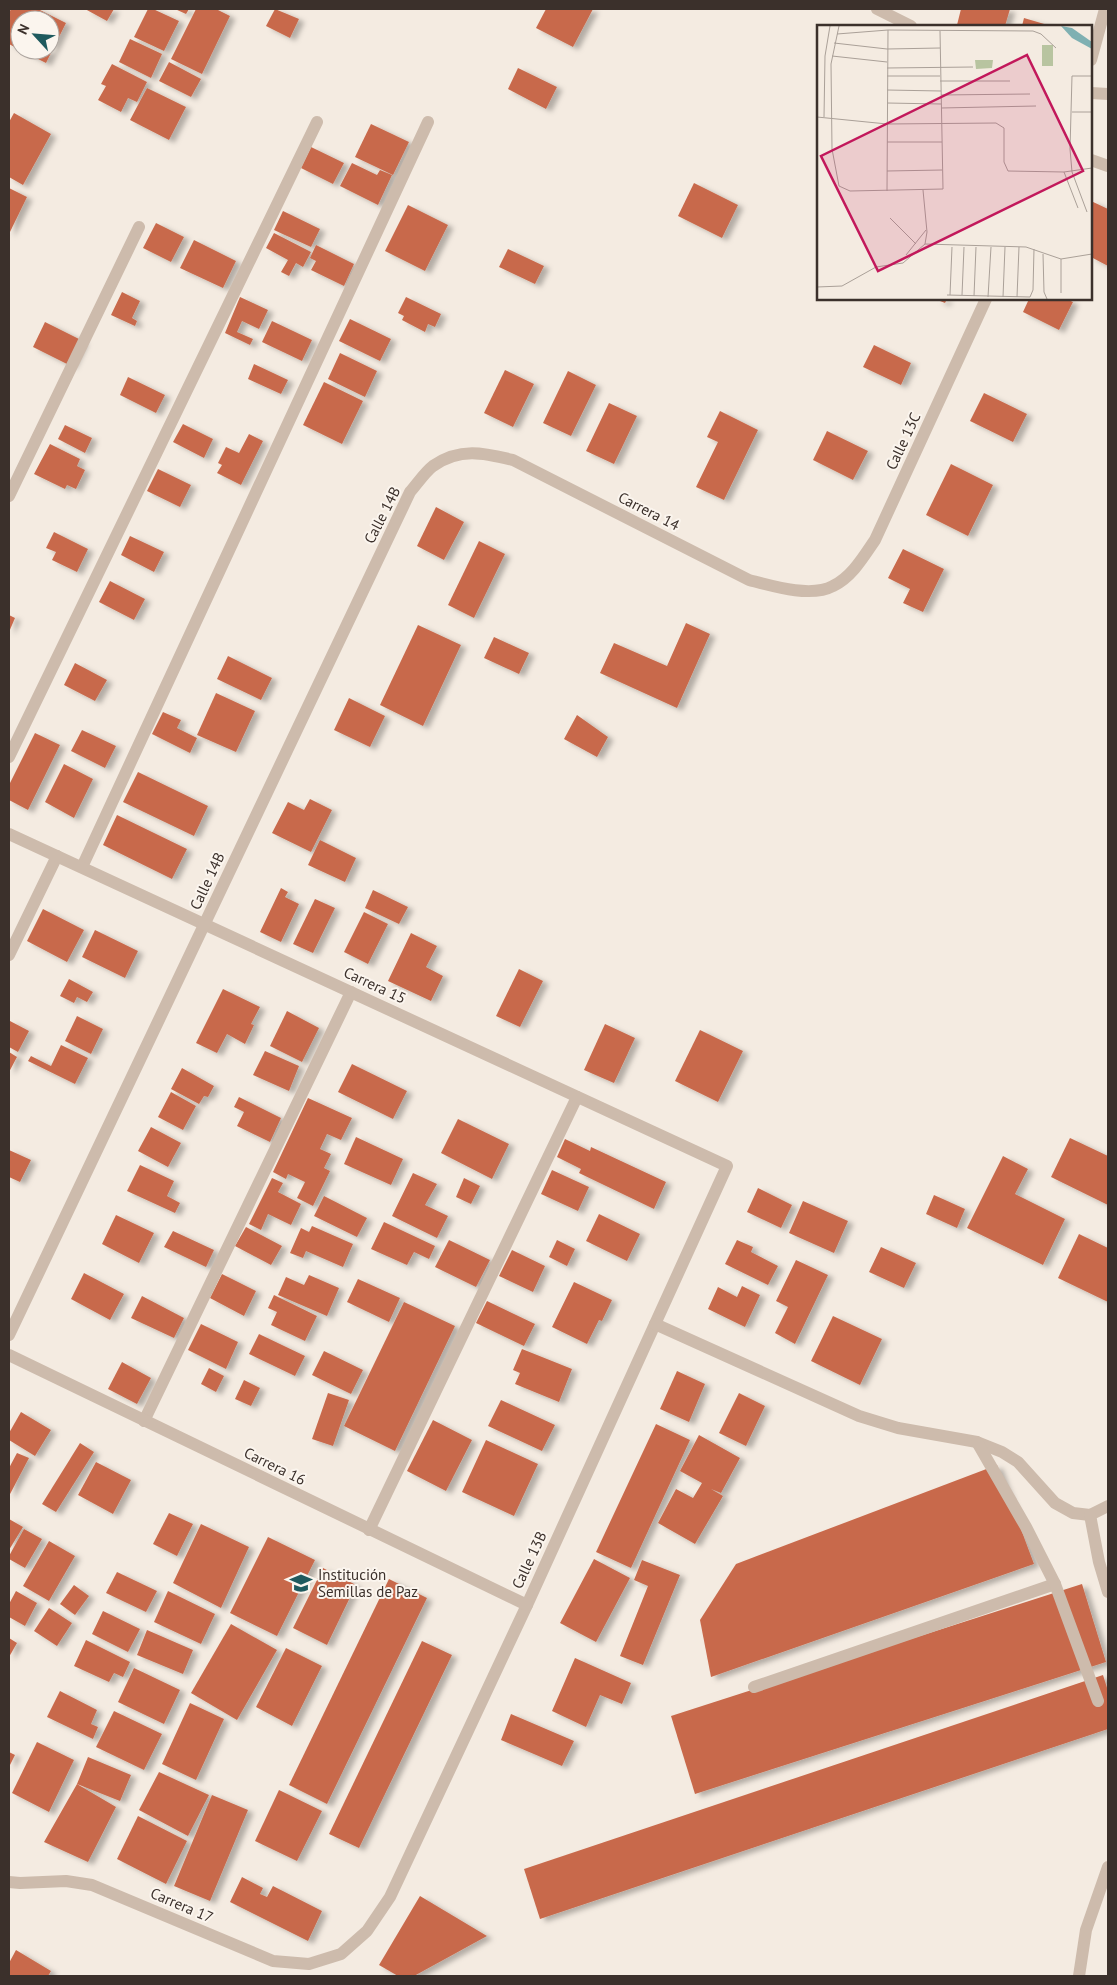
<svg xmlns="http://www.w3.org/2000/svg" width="1117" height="1985" font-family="'PT Sans',sans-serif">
<defs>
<filter id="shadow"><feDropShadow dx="5.5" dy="3" stdDeviation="2.5" flood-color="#0004"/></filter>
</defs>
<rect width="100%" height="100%" fill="#f4ebe1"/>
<g fill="#c8694b" filter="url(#shadow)">
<polygon points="11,9 38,9 66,23 46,63 20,50 50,50 50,20 20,20 20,50 9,44 9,13"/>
<polygon points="85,9 114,9 107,21"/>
<polygon points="148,9 153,9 179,21 164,51 134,37"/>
<polygon points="175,9 189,9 186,14"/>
<polygon points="196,9 216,9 230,16 202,74 171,59"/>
<polygon points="275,9 299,19 290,38 266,26"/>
<polygon points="546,9 593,9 573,47 536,28"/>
<polygon points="961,9 1010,9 1005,26 957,25"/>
<polygon points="1024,18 1051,26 1022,26"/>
<polygon points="130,39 162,54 151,78 119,62"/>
<polygon points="169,62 201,79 191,97 159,81"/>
<polygon points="112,64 147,82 137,102 128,98 121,112 98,100 106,86 101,84"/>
<polygon points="518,68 557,87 546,109 508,89"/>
<polygon points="147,88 186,107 169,140 130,120"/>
<polygon points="14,113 51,134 23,185 9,177 9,122"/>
<polygon points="371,124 409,142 393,175 355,157"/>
<polygon points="311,147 344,163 333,184 301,168"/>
<polygon points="352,163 377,175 380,170 392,175 378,205 340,186"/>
<polygon points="694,183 738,205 722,238 678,216"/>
<polygon points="9,188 27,197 9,234"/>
<polygon points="1091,201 1108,209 1108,266 1091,257"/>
<polygon points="408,205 448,225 425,271 385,251"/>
<polygon points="283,211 320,229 311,247 274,230"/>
<polygon points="156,223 184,237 171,262 143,248"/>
<polygon points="274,233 311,252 303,267 296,263 289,276 281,272 288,260 266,248"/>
<polygon points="194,240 236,261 223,288 180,268"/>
<polygon points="316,245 354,264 344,286 311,270 316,261 310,258"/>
<polygon points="508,249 544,266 535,284 499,267"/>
<polygon points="122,292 140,301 132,318 137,321 135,326 111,315"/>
<polygon points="240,297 268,310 259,329 242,321 237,332 253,339 250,345 225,333"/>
<polygon points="406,297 441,314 435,327 428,324 425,332 402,320 404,316 398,313"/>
<polygon points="935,299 947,299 945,303"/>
<polygon points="1029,299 1066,299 1073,302 1059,330 1023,312"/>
<polygon points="350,319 391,339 380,361 339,341"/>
<polygon points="272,321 312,340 302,361 262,342"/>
<polygon points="45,322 83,341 71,366 33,347"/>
<polygon points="874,345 911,363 901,385 863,367"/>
<polygon points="340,353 377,371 365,397 328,379"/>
<polygon points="254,364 288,380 281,394 248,379"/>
<polygon points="505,370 534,384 513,427 484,413"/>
<polygon points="568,371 596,385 571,436 543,423"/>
<polygon points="128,377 165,395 156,413 120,395"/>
<polygon points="324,382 363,401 342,444 303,425"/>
<polygon points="984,393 1027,414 1013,442 970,421"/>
<polygon points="609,403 637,416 614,464 586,451"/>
<polygon points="720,411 758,430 724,500 696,487 718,442 707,437"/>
<polygon points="183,424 213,439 204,458 173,442"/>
<polygon points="65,425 92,438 85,453 58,439"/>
<polygon points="827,431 868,451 853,480 813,460"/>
<polygon points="249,434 263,441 241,485 217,473 222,465 218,463 226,447 239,453"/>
<polygon points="50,444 80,459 77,466 85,470 76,489 67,485 65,489 34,474"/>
<polygon points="951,464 993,485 968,536 926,515"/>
<polygon points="158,469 191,485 180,507 147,491"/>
<polygon points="436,507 464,522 444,560 417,546"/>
<polygon points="54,532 88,549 77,572 52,560 56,552 46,548"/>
<polygon points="130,536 164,552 154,572 121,555"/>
<polygon points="479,541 505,554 474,618 448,605"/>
<polygon points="903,549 944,569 923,612 903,603 910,589 888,578"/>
<polygon points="110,581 145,599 134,620 99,602"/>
<polygon points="9,615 15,618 9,632"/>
<polygon points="686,623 710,634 677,708 600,673 614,643 667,666"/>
<polygon points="418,625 461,645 423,726 380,705"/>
<polygon points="494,637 529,653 519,674 484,658"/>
<polygon points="228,656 272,678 261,700 217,679"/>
<polygon points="75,663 107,680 95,701 64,685"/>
<polygon points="216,693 255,711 236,752 197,735"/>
<polygon points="349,698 385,716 370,747 334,730"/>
<polygon points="163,712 181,720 177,728 197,738 190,753 152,734"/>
<polygon points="577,715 608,737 597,757 564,739"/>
<polygon points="82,730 116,746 105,768 71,751"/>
<polygon points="35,733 60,745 28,810 9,800 9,785"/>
<polygon points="64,764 93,779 74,818 45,802"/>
<polygon points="138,772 208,806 194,836 123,802"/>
<polygon points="310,799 332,810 311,852 272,833 288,802 304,810"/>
<polygon points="117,815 187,849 172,879 103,845"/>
<polygon points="320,840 356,858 345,882 308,865"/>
<polygon points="281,888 288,892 285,897 299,904 281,942 260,932"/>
<polygon points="373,890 408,907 399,924 365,908"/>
<polygon points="315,899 335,908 313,953 293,944"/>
<polygon points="43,909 84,930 67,962 27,941"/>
<polygon points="364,912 388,924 368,964 344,952"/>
<polygon points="95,930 138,951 125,978 82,957"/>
<polygon points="411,933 437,946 426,967 443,976 431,1001 388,981"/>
<polygon points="519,969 543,981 520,1027 496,1016"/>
<polygon points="69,979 93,992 87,1002 77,997 74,1003 60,996"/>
<polygon points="223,989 260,1007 251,1024 254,1025 245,1044 227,1034 217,1053 196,1043"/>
<polygon points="287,1011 319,1028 302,1062 270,1046"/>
<polygon points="77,1016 103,1029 91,1054 65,1041"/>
<polygon points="10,1021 29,1031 18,1052 9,1047 9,1024"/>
<polygon points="605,1024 635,1038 614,1083 584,1070"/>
<polygon points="700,1030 743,1051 718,1102 675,1081"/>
<polygon points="61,1045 88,1058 75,1084 28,1061 31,1056 51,1066"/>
<polygon points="265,1051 299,1066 289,1091 253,1075"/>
<polygon points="9,1052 17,1057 9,1072"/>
<polygon points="352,1064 407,1091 393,1119 338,1092"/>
<polygon points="182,1068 214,1086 208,1097 204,1096 199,1104 171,1089"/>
<polygon points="171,1092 196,1106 183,1130 158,1117"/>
<polygon points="239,1097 281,1118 270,1142 237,1126 244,1112 234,1107"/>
<polygon points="308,1098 352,1118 341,1140 327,1134 320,1149 331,1154 324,1168 330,1171 313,1206 297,1198 305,1182 288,1174 286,1179 273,1172"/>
<polygon points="458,1119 509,1144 492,1179 441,1153"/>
<polygon points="151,1127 181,1143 168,1167 138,1151"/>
<polygon points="356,1137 403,1159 391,1185 344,1164"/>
<polygon points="1070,1138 1108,1156 1108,1205 1051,1177"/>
<polygon points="565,1139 590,1151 591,1147 666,1182 654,1209 579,1173 581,1169 557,1157"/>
<polygon points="9,1150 31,1160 20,1182 9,1177"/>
<polygon points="1003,1156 1028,1169 1015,1194 1065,1219 1043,1265 967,1228"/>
<polygon points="140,1165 174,1181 167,1196 180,1203 175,1213 127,1191"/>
<polygon points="552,1170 589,1187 578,1211 541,1194"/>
<polygon points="413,1173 437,1184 425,1205 448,1216 437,1238 392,1216"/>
<polygon points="272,1178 283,1183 278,1192 301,1204 291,1225 268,1214 261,1230 249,1224"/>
<polygon points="464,1178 480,1186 471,1204 456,1197"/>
<polygon points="758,1188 792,1205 781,1228 747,1212"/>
<polygon points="934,1195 965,1209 957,1228 926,1214"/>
<polygon points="324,1196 367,1218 357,1237 314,1216"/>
<polygon points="803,1201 848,1221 834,1253 789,1233"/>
<polygon points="599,1214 640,1234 627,1261 586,1241"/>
<polygon points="116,1215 154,1233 139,1263 102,1244"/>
<polygon points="384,1222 435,1246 429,1259 414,1252 407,1265 371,1249"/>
<polygon points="312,1226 353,1244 343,1267 306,1251 303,1258 290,1253 301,1228 309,1232"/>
<polygon points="246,1227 282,1246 271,1265 235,1246"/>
<polygon points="173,1231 214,1250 206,1267 164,1247"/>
<polygon points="1079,1234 1108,1248 1108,1302 1058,1278"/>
<polygon points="449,1240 490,1260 476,1287 435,1267"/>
<polygon points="557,1240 575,1249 567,1266 549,1257"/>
<polygon points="737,1240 753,1247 751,1252 778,1266 768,1285 725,1264"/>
<polygon points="881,1247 916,1263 904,1288 869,1272"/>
<polygon points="512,1250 545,1266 533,1292 499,1276"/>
<polygon points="796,1260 828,1275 795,1344 775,1333 788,1307 776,1301"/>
<polygon points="84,1273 124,1294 110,1320 71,1299"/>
<polygon points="222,1274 256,1291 244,1316 210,1298"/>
<polygon points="309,1275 339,1288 327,1316 278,1295 286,1277 304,1285"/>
<polygon points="358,1279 400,1298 389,1322 347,1302"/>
<polygon points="574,1282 612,1300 602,1321 599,1320 587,1344 552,1327"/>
<polygon points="742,1286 760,1295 745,1327 708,1309 718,1287 737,1297"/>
<polygon points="274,1295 317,1316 305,1341 271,1325 277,1312 268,1308"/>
<polygon points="142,1296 184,1318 174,1338 131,1318"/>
<polygon points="487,1301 535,1324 524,1346 476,1323"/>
<polygon points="404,1302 455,1326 395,1451 344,1426"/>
<polygon points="833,1316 882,1339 860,1385 811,1361"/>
<polygon points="201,1324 238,1342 226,1369 188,1350"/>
<polygon points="259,1334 305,1356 295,1376 249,1354"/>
<polygon points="522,1349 572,1369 559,1402 515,1384 520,1373 513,1370"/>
<polygon points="324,1351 363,1370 351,1394 312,1375"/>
<polygon points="122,1362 151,1378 137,1404 108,1389"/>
<polygon points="209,1368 224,1376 216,1392 201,1384"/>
<polygon points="677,1371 705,1384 689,1422 660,1409"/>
<polygon points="244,1380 260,1388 251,1406 235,1399"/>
<polygon points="328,1393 349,1400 333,1446 312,1439"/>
<polygon points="739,1393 765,1406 746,1446 719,1433"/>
<polygon points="501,1400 555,1425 542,1451 488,1426"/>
<polygon points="21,1412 51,1430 35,1456 9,1440 9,1433"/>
<polygon points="433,1420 472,1440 446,1491 407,1471"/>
<polygon points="656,1424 690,1440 631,1568 596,1552"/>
<polygon points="699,1435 740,1458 721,1493 711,1489 723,1496 695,1544 658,1523 676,1489 693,1498 702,1483 680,1471"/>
<polygon points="486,1440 538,1464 514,1516 462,1492"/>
<polygon points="80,1443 94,1452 56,1512 42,1504"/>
<polygon points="17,1453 29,1458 9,1496 9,1468"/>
<polygon points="96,1462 131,1480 113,1514 78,1495"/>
<polygon points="997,1465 1034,1564 711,1677 700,1620 736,1564"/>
<polygon points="169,1513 193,1524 177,1556 153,1544"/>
<polygon points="9,1519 23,1527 9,1550"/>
<polygon points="201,1524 249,1547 221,1608 173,1583"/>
<polygon points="24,1529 42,1539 25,1568 9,1559 9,1556"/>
<polygon points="268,1537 315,1560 277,1636 230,1613"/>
<polygon points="49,1541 75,1556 49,1601 23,1586"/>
<polygon points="594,1559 630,1578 596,1642 560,1623"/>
<polygon points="642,1560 680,1575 643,1665 620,1656 648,1586 634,1580"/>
<polygon points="323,1568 356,1585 327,1645 293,1628"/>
<polygon points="117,1572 157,1591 146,1612 106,1593"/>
<polygon points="389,1579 427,1598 327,1804 289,1785"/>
<polygon points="1082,1584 1106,1662 695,1794 671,1716"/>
<polygon points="74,1585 89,1596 75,1615 60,1604"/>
<polygon points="16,1591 37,1603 25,1626 9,1617 9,1604"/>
<polygon points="168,1591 215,1614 201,1644 154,1622"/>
<polygon points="49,1608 72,1623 57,1646 34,1631"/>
<polygon points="103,1611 140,1629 128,1652 92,1634"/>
<polygon points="231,1624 277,1650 237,1720 191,1693"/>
<polygon points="147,1630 193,1650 183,1674 137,1655"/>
<polygon points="9,1638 17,1643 9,1657"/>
<polygon points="86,1640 130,1662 123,1677 114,1673 109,1682 74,1666"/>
<polygon points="422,1641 452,1655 359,1848 329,1834"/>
<polygon points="286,1648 322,1666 292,1726 256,1707"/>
<polygon points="575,1658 631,1683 622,1704 600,1695 586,1727 552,1711"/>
<polygon points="134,1668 180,1690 164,1724 118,1702"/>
<polygon points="1103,1675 1108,1691 1108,1729 540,1919 524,1869"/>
<polygon points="60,1691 97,1710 91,1724 98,1727 93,1739 47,1717"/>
<polygon points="190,1703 224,1719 196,1780 162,1764"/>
<polygon points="114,1711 162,1734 144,1770 96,1747"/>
<polygon points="511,1714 574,1741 562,1766 501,1740"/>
<polygon points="37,1742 74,1760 49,1812 12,1793"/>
<polygon points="9,1752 15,1755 9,1767"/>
<polygon points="88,1757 131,1775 120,1801 77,1784 116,1807 88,1862 44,1842 77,1784"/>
<polygon points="159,1772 209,1795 188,1836 139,1810"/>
<polygon points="279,1790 322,1811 297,1861 255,1841"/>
<polygon points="212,1795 248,1810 210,1901 174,1886"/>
<polygon points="138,1816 187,1841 166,1884 117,1859"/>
<polygon points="242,1877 263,1888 260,1894 267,1897 273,1886 322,1911 308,1941 230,1902"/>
<polygon points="420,1896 487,1936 414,1976 398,1976 379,1965"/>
<polygon points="16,1950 51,1971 48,1976 9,1976 9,1963"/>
</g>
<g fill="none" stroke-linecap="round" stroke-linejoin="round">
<g stroke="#cdbbac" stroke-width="12">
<polyline points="9,496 139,227"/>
<polyline points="9,757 317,122"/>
<polyline points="82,867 428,122"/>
<polyline points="9,955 57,856"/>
<polyline points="144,1421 351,992"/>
<polyline points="369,1530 577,1097"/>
<polyline points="754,1687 1055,1584"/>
</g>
<g stroke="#cdbbac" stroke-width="12">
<polyline points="877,9 911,26"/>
<polyline points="1091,60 1105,9"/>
<polyline points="1091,93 1108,94"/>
<polyline points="1091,160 1108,166"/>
<polyline points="9,834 727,1166 527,1605 390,1897 367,1931 341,1954 309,1964 273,1961 92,1885 66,1881 20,1883 9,1882"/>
<polyline points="655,1324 859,1416 898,1428 977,1442 1002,1452 1018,1462 1055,1503 1073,1513 1090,1515 1108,1506"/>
<path d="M9 1335 410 492C417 484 425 472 433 466 460 447 484 453 513 460L749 580C772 586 811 598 833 586 852 577 864 556 875 540L986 299"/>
<polyline points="9,1355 527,1605"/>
<polyline points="977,1442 1026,1527 1055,1584 1098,1701"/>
<polyline points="1090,1515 1099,1562 1108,1592"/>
<polyline points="1079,1976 1086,1930 1108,1867"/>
</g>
</g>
<defs>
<g id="school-bare" transform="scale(1.725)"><path d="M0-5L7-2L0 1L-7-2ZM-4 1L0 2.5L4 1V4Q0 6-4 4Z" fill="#1f5a5e" stroke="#fbf5ee" stroke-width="2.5" paint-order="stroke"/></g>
</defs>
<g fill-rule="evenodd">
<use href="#school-bare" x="301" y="1583"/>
</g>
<g text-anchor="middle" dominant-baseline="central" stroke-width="4" stroke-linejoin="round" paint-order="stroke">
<g font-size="15" fill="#3b302b" stroke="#fbf5ee">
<text transform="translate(903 441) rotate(-65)">Calle 13C</text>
<text transform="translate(649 511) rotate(27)">Carrera 14</text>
<text transform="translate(382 515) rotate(-63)">Calle 14B</text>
<text transform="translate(207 881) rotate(-65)">Calle 14B</text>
<text transform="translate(375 985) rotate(25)">Carrera 15</text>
<text transform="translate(275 1466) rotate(26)">Carrera 16</text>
<text transform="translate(529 1560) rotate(-65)">Calle 13B</text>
<text transform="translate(182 1905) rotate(23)">Carrera 17</text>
</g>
<g font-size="15" fill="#3b302b" stroke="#fbf5ee" text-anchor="start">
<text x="318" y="1574">Institución<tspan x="318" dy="17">Semillas de Paz</tspan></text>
</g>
</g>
<g transform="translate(817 25)">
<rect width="275" height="275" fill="#f4ebe1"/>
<path d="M225 20H236V41H225ZM158 35H176L175 43 159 44Z" fill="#b8c4a0"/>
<path d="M244 1 255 3 275 17V24L255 13Z" fill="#7fb0b2"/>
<path fill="none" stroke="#aaa098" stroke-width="1" d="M22 1 14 39 15 124 22 161 33 166 126 164 123 6M20 9 71 5 216 6 224 9 239 23M17 18 70 24 123 23M15 31 70 37M70 43 156 42M70 51H123M123 56H193M70 65 124 66M124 70 213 69M70 78 124 79M124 83 219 81M255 87H275M0 92 70 99 179 98 187 103V137L191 146 247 147 275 143M7 92 8 31 13 1M70 117H125M70 146 125 145M247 147 261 183M106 165 110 207 108 219M70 166 71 5M270 187 255 147 253 124 255 51H274M73 193 99 219M108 219 209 222 244 234 275 229M226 229 227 267 230 274M89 230 109 205M244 234V268M0 262 25 261 59 242 86 238 108 219M130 270 213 272 216 265 217 224M133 270 135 222M145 270 147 222M157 271 159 222M171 272 174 222M186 272 188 222M200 272 202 222"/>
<path fill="#c2185b" fill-opacity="0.15" stroke="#c2185b" stroke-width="2.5" d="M210 30 266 146 61 246 4 131Z"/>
<rect width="275" height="275" fill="none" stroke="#3b302b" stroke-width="2.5"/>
</g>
<rect width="1117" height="1985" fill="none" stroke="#3b302b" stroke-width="20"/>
<g transform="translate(35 35) rotate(296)"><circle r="24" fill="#fbf5ee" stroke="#aea6a0"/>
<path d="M0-4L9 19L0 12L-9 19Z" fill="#1f5a5e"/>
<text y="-8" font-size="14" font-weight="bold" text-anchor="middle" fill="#3b302b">N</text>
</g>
</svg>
